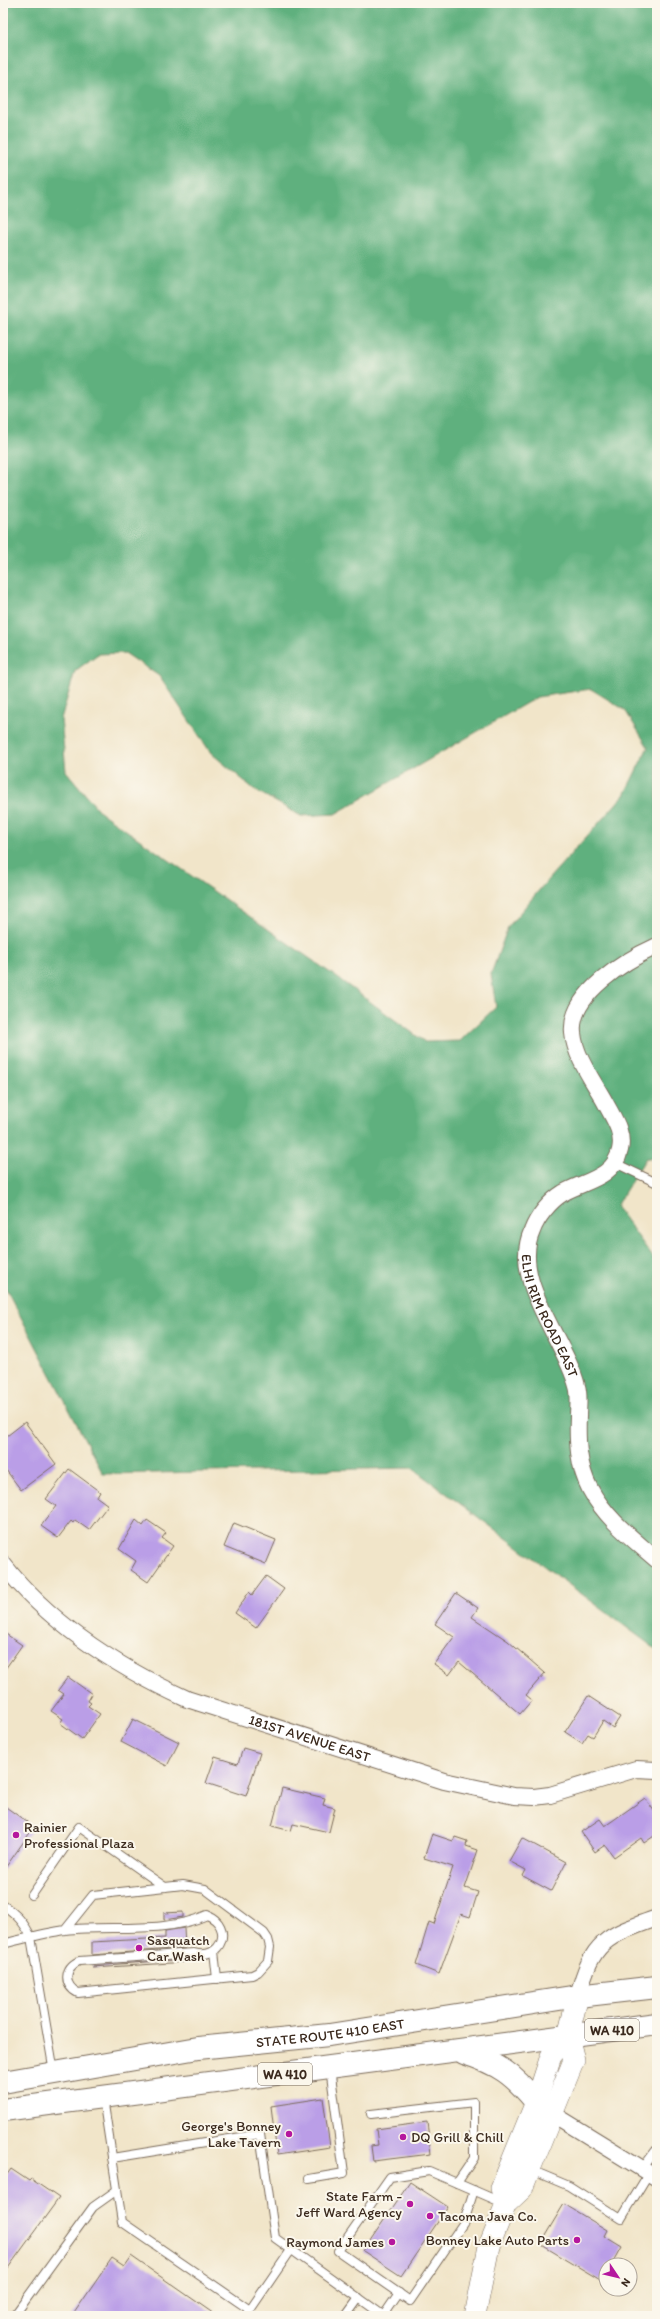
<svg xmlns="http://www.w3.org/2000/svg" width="660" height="2319" font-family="Itim,sans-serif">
<rect width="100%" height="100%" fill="#fbf7ec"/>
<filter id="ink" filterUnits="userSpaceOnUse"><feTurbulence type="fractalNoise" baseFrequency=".025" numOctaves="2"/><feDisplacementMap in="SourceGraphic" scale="8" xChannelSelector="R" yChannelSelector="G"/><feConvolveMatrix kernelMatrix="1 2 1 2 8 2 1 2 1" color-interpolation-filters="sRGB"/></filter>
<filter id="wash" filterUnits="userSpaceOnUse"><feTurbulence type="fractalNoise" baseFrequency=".012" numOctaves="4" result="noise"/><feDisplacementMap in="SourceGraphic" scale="16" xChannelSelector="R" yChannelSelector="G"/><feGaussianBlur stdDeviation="0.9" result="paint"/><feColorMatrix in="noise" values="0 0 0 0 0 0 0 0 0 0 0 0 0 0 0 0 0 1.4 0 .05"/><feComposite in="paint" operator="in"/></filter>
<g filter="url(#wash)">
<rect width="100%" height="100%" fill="#f1e5c9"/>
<path fill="#5eb07e" stroke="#4c6d4e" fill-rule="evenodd" d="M3 3H657V1158H646L616 1206 657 1263V1650L412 1468 103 1474 3 1283ZM125 653 159 676 211 753 255 790 301 816 335 814 537 697 591 689 625 710 648 747 624 795 551 876 508 927 491 974 496 1007 460 1041 425 1042 335 976 100 812 66 771 61 719 75 671 98 654Z"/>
<g id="blocks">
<g fill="#ba9ee7">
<polygon points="25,1422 56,1464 21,1490 3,1466 3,1439"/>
<polygon points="69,1469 100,1492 97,1497 108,1505 89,1530 75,1520 73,1523 71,1521 58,1538 41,1526 56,1506 46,1499"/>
<polygon points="136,1520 143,1526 147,1520 166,1533 162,1538 173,1546 148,1582 131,1570 136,1561 119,1549"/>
<polygon points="234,1523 276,1540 266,1564 224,1547"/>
<polygon points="266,1576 284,1589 256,1628 235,1613 249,1592 252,1595"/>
<polygon points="456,1593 478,1608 472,1617 508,1641 545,1673 526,1695 532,1700 520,1714 459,1662 449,1675 434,1664 454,1637 435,1624"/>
<polygon points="3,1632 22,1645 3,1672"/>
<polygon points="68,1677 92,1694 88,1701 91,1703 88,1706 100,1714 82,1739 60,1723 63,1719 51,1711 64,1694 58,1690"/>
<polygon points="588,1696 620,1717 613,1728 603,1721 593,1737 588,1734 582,1743 565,1732"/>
<polygon points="133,1719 179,1742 167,1766 121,1742"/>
<polygon points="243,1748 260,1753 246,1796 206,1783 215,1757 238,1764"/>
<polygon points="282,1788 325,1798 323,1805 335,1808 329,1832 293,1824 291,1831 272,1826"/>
<polygon points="645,1798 657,1815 657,1834 644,1843 641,1838 614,1857 605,1845 595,1852 581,1832 600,1819 605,1826"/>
<polygon points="3,1805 34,1827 3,1871"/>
<polygon points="432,1834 453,1841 455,1837 467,1841 466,1846 478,1850 465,1888 478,1892 470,1917 461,1914 439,1974 416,1965 429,1922 434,1924 453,1867 424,1858"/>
<polygon points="522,1838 566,1862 551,1891 523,1876 526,1870 509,1861"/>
<polygon points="183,1912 183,1917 164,1920 164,1913"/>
<polygon points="184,1928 185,1948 92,1955 92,1942 165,1938 165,1931"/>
<polygon points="186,1959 186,1962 93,1968 93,1966"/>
<polygon points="323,2098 330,2147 277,2155 271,2106"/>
<polygon points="427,2122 431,2154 373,2161 371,2146 378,2145 376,2129"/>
<polygon points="11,2169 29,2181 31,2179 59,2198 3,2275 3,2180"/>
<polygon points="410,2182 448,2207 401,2276 363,2251"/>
<polygon points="564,2204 607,2230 604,2236 622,2247 612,2265 606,2265 606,2274 602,2281 540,2244"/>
<polygon points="131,2256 217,2316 72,2316 112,2258 124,2266"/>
</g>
</g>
</g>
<g filter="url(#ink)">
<use href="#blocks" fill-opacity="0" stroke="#7b6b5a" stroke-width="1"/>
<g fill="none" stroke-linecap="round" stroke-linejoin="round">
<g stroke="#7b6b5a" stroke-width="10">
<g id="service">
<polyline points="615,1163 657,1183"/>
<polyline points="32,1895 79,1827 165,1887"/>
<path d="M3 1905C16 1914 24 1922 31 1937L54 2072"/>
<path d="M3 1944C24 1939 44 1933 65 1930 110 1925 166 1934 207 1915 234 1926 222 1961 194 1953L79 1961C64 1968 63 1985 78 1993L252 1975 258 1972 268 1961 270 1947 268 1939 264 1933 205 1889 183 1885 93 1895 65 1930"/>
<polyline points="214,1951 217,1979"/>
<polyline points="103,2098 122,2222 250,2310 291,2250"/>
<polyline points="371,2114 474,2102 474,2158 457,2183"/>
<polyline points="112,2158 260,2134 275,2238 384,2316"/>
<polyline points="642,2169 657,2149"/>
<polyline points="531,2170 569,2186 621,2219 649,2173"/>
<polyline points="309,2179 344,2173 330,2068"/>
<polyline points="474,2190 464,2222 410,2301 338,2251 390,2177 429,2171 503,2203"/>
<polyline points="384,2315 399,2293"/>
<polyline points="14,2316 93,2207 117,2190"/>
<polyline points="346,2316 359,2298"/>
</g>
</g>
<g stroke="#7b6b5a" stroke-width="18">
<g id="minor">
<path id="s1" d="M657 946C626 960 569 994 573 1033 575 1058 595 1083 606 1104 614 1119 624 1133 620 1150 614 1178 584 1181 563 1193 550 1201 537 1217 532 1231 510 1280 565 1339 577 1386 580 1396 578 1406 578 1416 577 1441 578 1466 590 1489 606 1519 632 1538 657 1560"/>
<path id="s2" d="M3 1564C50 1624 119 1668 187 1699L444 1781 514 1796 534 1797 550 1795 636 1769 657 1770"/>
<path d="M578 1996C592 1941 606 1936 657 1918"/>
<polyline points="553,2114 657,2178"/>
</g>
</g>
<g stroke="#7b6b5a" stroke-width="22">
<g id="tertiary">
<polyline points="506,2204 501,2188 536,2102 551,2056 568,2036 578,1996"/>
<polyline points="475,2316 489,2246 506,2204 522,2189 574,2060 568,2036"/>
</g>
</g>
<g stroke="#7b6b5a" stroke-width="24">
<g id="trunk">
<path d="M464 2053C499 2064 513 2074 536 2102"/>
<path id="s3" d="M3 2082 198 2048 329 2035 578 1996 657 1987"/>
<polyline points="3,2110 657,2024"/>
</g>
</g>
<use href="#service" stroke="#fff" stroke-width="8"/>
<use href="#minor" stroke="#fff" stroke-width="16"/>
<use href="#tertiary" stroke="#fff" stroke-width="21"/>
<use href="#trunk" stroke="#fff" stroke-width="22"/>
</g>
</g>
<g fill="#b5179e" stroke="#fbf7ec" stroke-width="1.5">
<circle cx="16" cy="1835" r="4"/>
<circle cx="139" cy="1948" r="4"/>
<circle cx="289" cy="2134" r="4"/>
<circle cx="403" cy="2137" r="4"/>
<circle cx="410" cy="2204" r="4"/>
<circle cx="430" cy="2216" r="4"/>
<circle cx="577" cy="2240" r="4"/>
<circle cx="392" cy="2242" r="4"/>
</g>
<g text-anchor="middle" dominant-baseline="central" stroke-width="4" stroke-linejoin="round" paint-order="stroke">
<g fill="#fbf7ec" stroke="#75685c" stroke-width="1">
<rect x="585" y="2019" width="54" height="22" rx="3"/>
<rect x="258" y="2063" width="54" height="22" rx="3"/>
</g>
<g font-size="13" font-weight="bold" fill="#3b2a1e">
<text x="612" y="2030">WA 410</text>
<text x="285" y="2074">WA 410</text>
</g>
<g font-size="14" fill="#3b2a1e" stroke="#fbf7ec">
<text stroke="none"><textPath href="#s1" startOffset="470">ELHI RIM ROAD EAST</textPath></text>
<text stroke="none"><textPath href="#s2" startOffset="359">181ST AVENUE EAST</textPath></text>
<text stroke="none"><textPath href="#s3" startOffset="331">STATE ROUTE 410 EAST</textPath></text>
</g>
<g font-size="14" fill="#3b2a1e" stroke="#fbf7ec" text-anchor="start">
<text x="24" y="1827">Rainier<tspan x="24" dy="16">Professional Plaza</tspan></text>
<text x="147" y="1940">Sasquatch<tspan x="147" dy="16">Car Wash</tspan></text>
<text x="281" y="2126" text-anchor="end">George's Bonney<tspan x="281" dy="16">Lake Tavern</tspan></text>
<text x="411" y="2137">DQ Grill &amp; Chill</text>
<text x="402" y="2196" text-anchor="end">State Farm -<tspan x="402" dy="16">Jeff Ward Agency</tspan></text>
<text x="438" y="2216">Tacoma Java Co.</text>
<text x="569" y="2240" text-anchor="end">Bonney Lake Auto Parts</text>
<text x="384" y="2242" text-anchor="end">Raymond James</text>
</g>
</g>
<rect width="660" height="2319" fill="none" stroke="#fbf7ec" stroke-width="16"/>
<g transform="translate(618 2277) rotate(125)"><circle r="19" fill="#fbf7ec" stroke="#aea59a"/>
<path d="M0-3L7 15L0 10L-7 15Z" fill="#b5179e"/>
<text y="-6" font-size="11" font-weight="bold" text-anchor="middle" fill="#3b2a1e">N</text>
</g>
</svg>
